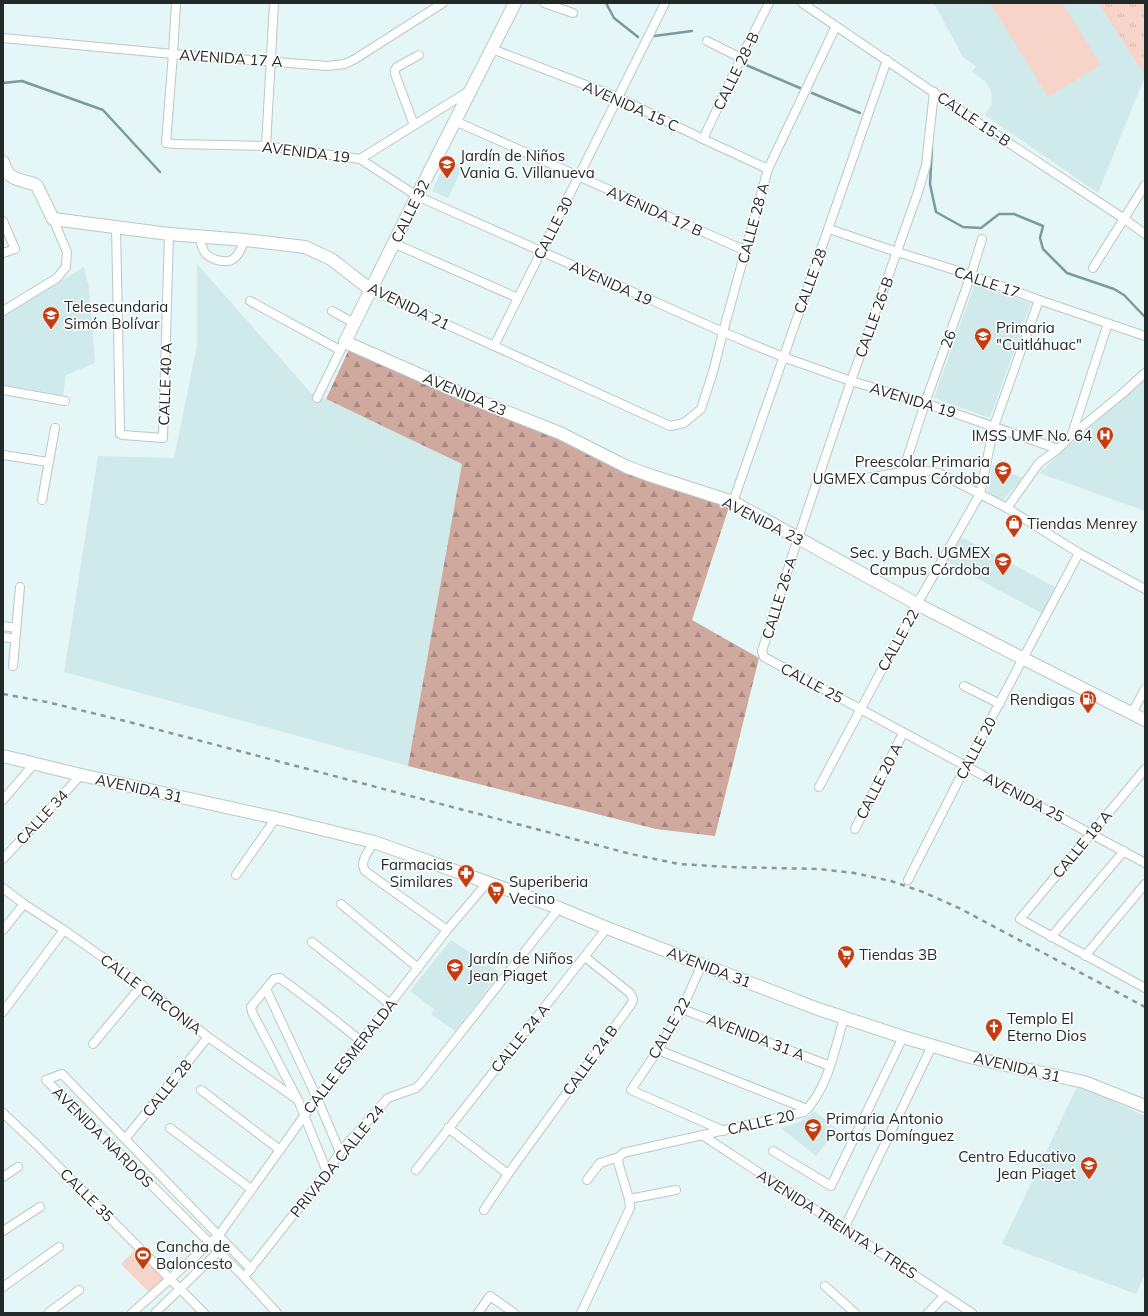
<svg xmlns="http://www.w3.org/2000/svg" width="1148" height="1316" font-family="Mulish,sans-serif">
<defs>
<pattern id="grass-tufts" width="24" height="20" patternUnits="userSpaceOnUse"><rect width="24" height="20" fill="#f7d4ca"/><path d="M3 7l-1-3M5 7V3M7 7l1-3M15 17l-1-3M17 17v-4M19 17l1-3" fill="none" stroke="#d3b6ae"/></pattern>
<pattern id="forest-firs" width="22" height="20" patternUnits="userSpaceOnUse"><rect width="22" height="20" fill="#cfa89e"/><path d="M5 1l3.5 6h-7zM16 11l3.5 6h-7z" fill="#a88981"/></pattern>
</defs>
<rect width="100%" height="100%" fill="#e5f6f7"/>
<g fill="#d0e9eb">
<polygon points="934,3 1098,3 1145,76 1098,193 985,115 992,103 991,90 985,81 972,72 976,66 963,57"/>
<polygon points="447,159 463,166 448,198 432,191"/>
<polygon points="197,264 311,393 463,463 408,766 64,672 98,456 174,458 197,345"/>
<polygon points="84,267 89,288 95,363 66,375 63,395 3,385 3,316"/>
<polygon points="975,283 1031,303 990,418 934,398"/>
<polygon points="1145,379 1145,511 1039,473 1091,426"/>
<polygon points="992,465 1023,478 1003,500 988,493"/>
<polygon points="961,537 1059,589 1045,615 947,562"/>
<polygon points="451,940 500,973 455,1031 431,1014 434,1009 410,991"/>
<polygon points="1078,1085 1145,1116 1145,1274 1136,1294 1002,1244"/>
<polygon points="814,1111 837,1129 816,1156 781,1128 797,1123 806,1118"/>
</g>
<polygon fill="url(#grass-tufts)" points="1098,3 1145,3 1145,76"/>
<polygon fill="url(#forest-firs)" points="350,347 730,504 692,620 759,658 715,836 656,829 408,766 462,464 326,399"/>
<g fill="#f7d4ca">
<polygon points="990,3 1062,3 1101,65 1048,97"/>
<polygon points="137,1248 165,1277 149,1292 121,1264"/>
</g>
<g fill="none" stroke-linecap="round" stroke-linejoin="round">
<g stroke="#799b9c" stroke-width="2.5">
<polyline points="606,3 614,18 638,37"/>
<polyline points="654,36 692,31"/>
<polyline points="746,65 800,88"/>
<polyline points="3,83 22,81 103,110 160,172"/>
<polyline points="812,93 860,113"/>
<polyline points="932,148 930,184 936,212 963,227 981,228 999,214 1014,214 1043,226 1040,238 1043,249 1067,273 1114,289 1124,295 1145,317"/>
</g>
<g stroke="#b8c8c9" stroke-width="10">
<g id="street">
<polyline points="176,3 173,54 166,143 174,144 266,146 360,159 417,196 723,332 783,357 851,381 925,403 1058,449"/>
<polyline points="544,3 573,13"/>
<polyline points="802,3 977,122 1123,218 1145,234"/>
<polyline points="3,38 173,54 327,66 345,64 355,59 443,3"/>
<polyline points="707,41 741,58"/>
<polyline points="492,49 617,97 703,139 768,169"/>
<polyline points="934,92 926,165 917,195 851,381 798,538 762,651 764,657 1145,863"/>
<polyline points="455,121 746,251"/>
<polyline points="414,125 395,74 395,70 397,67 419,55"/>
<polyline points="703,139 741,58 769,3"/>
<polyline points="266,146 274,3"/>
<polyline points="360,159 469,91"/>
<polyline points="3,221 15,249 3,253"/>
<polyline points="116,226 120,429 120,434 123,435 163,438 169,234"/>
<polyline points="829,229 897,252 971,275 1039,300 1145,336"/>
<path d="M199 236C201 242 202 250 206 254 212 260 227 264 233 259 239 256 242 246 245 240"/>
<polyline points="393,243 518,298"/>
<polyline points="1093,268 1145,185"/>
<polyline points="371,290 670,426 684,423 701,409 713,372 723,332 768,169 836,26"/>
<polyline points="250,301 340,350"/>
<polyline points="3,311 57,278 66,267 67,252 53,219"/>
<polyline points="332,311 354,323"/>
<polyline points="494,346 665,3"/>
<polyline points="3,390 65,401"/>
<polyline points="317,398 342,347"/>
<polyline points="1072,434 1108,323"/>
<polyline points="3,455 48,462"/>
<polyline points="903,471 925,403 971,275 982,239"/>
<path d="M818 479C834 479 849 479 865 478 890 475 914 467 939 473L1007 508 1079 553 1145 589"/>
<polyline points="42,500 55,428"/>
<polyline points="733,502 887,60"/>
<polyline points="1007,508 1039,463 1058,449 1072,435 1123,393 1145,373"/>
<polyline points="3,626 16,628"/>
<polyline points="3,637 15,639"/>
<polyline points="13,666 20,587"/>
<polyline points="964,686 1000,704"/>
<polyline points="1132,713 1145,689"/>
<polyline points="1145,769 1020,919 1145,988"/>
<polyline points="819,787 917,604 980,494 994,426 1039,300"/>
<polyline points="3,800 34,764"/>
<polyline points="855,829 903,733"/>
<path d="M374 842C369 851 359 861 365 871L447 930"/>
<polyline points="3,859 81,775"/>
<polyline points="236,875 276,818"/>
<polyline points="908,880 966,766 1079,553"/>
<polyline points="3,888 24,904 64,930 142,985 208,1037 298,1100"/>
<polyline points="341,904 418,968"/>
<polyline points="3,930 24,904"/>
<polyline points="1051,937 1124,851"/>
<polyline points="312,942 390,1004"/>
<polyline points="1085,956 1145,884"/>
<polyline points="702,964 682,1009 658,1050 631,1090 724,1131"/>
<polyline points="266,989 317,1098 340,1152"/>
<polyline points="682,1009 830,1066"/>
<polyline points="3,1012 64,930"/>
<polyline points="93,1044 142,985"/>
<polyline points="658,1050 807,1109"/>
<polyline points="201,1090 280,1150"/>
<polyline points="3,1113 37,1145 204,1313"/>
<polyline points="170,1128 251,1189"/>
<polyline points="448,1128 508,1174"/>
<polyline points="702,1135 972,1313"/>
<polyline points="125,1139 208,1037"/>
<polyline points="773,1151 831,1186 903,1037"/>
<polyline points="416,1170 607,928"/>
<polyline points="327,1172 298,1100 252,1012 251,1007 274,979 280,978 316,1005 361,1041"/>
<polyline points="3,1177 18,1167"/>
<polyline points="587,1180 600,1163 619,1157"/>
<polyline points="629,1199 676,1190"/>
<polyline points="484,1210 508,1174 632,1003 633,999 630,993 585,957"/>
<polyline points="844,1229 932,1046"/>
<polyline points="3,1231 40,1207"/>
<polyline points="251,1269 62,1074 46,1080 244,1277 277,1313"/>
<polyline points="248,1272 327,1172 340,1152 388,1098 416,1088 421,1083 559,908"/>
<polyline points="825,1286 855,1313"/>
<polyline points="3,1287 59,1247"/>
<polyline points="48,1313 79,1290"/>
<polyline points="132,1313 219,1235 317,1098 447,930 487,883"/>
<polyline points="155,1313 218,1252 219,1235"/>
<polyline points="478,1313 490,1296 514,1313"/>
<path d="M581 1313 630 1208 629 1199 618 1162 619 1157 623 1153 804 1112C828 1089 835 1048 844 1018"/>
<polyline points="928,1313 945,1295"/>
</g>
</g>
<g stroke="#b8c8c9" stroke-width="14">
<g id="secondary">
<polyline points="515,3 417,196 345,342 479,401 560,433 627,467 652,476 733,502 917,604 1024,659 1145,720"/>
<path d="M3 162C8 180 17 179 34 184L37 186 53 219 169 234 245 240 305 247 331 259 371 290"/>
<polyline points="3,756 81,775 276,818 374,842 559,908 607,928 818,1009 903,1037 970,1057 1084,1082 1145,1106"/>
</g>
</g>
<use href="#street" stroke="#fff" stroke-width="8"/>
<use href="#secondary" stroke="#fff" stroke-width="12"/>
<polyline stroke="#8b9798" stroke-width="2.5" stroke-dasharray="5 5" stroke-linecap="butt" points="3,694 47,702 125,721 631,854 679,864 729,867 819,869 854,873 891,881 923,892 959,908 1145,1007"/>
</g>
<defs>
<g id="school-pin" transform="scale(0.9)"><path d="M0 17L-7.5 6A9.5 9.5 0 1 1 7.5 6Z" fill="#c43c12" stroke="#fff"/><path d="M0-5L7-2L0 1L-7-2ZM-4 1L0 2.5L4 1V4Q0 6-4 4Z" fill="#fff"/></g>
<g id="hospital-pin" transform="scale(0.9)"><path d="M0 17L-7.5 6A9.5 9.5 0 1 1 7.5 6Z" fill="#c43c12" stroke="#fff"/><path d="M-5-5h3v3.5h4V-5h3V5h-3V1.5h-4V5h-3Z" fill="#fff"/></g>
<g id="shop-pin" transform="scale(0.9)"><path d="M0 17L-7.5 6A9.5 9.5 0 1 1 7.5 6Z" fill="#c43c12" stroke="#fff"/><path d="M-5-2.5h2.3a2.7 3.5 0 0 1 5.4 0H5L5.5 6h-11ZM-1.5-2.5h3a1.5 2.3 0 0 0-3 0Z" fill="#fff"/></g>
<g id="fuel-pin" transform="scale(0.9)"><path d="M0 17L-7.5 6A9.5 9.5 0 1 1 7.5 6Z" fill="#c43c12" stroke="#fff"/><path d="M-5.5-6h7V0h2V4h1.3V-2.5L3-4.5l.8-.8L6-3V5H2.5V1h-1V6h-7ZM-4.2-4.7v3.2H.2V-4.7Z" fill="#fff"/></g>
<g id="pharmacy-pin" transform="scale(0.9)"><path d="M0 17L-7.5 6A9.5 9.5 0 1 1 7.5 6Z" fill="#c43c12" stroke="#fff"/><path d="M-2-6h4v4h4v4h-4v4h-4v-4h-4v-4h4Z" fill="#fff"/></g>
<g id="supermarket-pin" transform="scale(0.9)"><path d="M0 17L-7.5 6A9.5 9.5 0 1 1 7.5 6Z" fill="#c43c12" stroke="#fff"/><path d="M-6-5.5h2.5l.6 2H6L4.5 2H-2.5L-4.4-4H-6ZM-1.5 3.2a1.3 1.3 0 1 0 .1 0ZM3 3.2a1.3 1.3 0 1 0 .1 0Z" fill="#fff"/></g>
<g id="church-pin" transform="scale(0.9)"><path d="M0 17L-7.5 6A9.5 9.5 0 1 1 7.5 6Z" fill="#c43c12" stroke="#fff"/><path d="M-1.2-6h2.4v3.5h3.3v2.4h-3.3V6h-2.4V-.1h-3.3v-2.4h3.3Z" fill="#fff"/></g>
<g id="stadium-pin" transform="scale(0.9)"><path d="M0 17L-7.5 6A9.5 9.5 0 1 1 7.5 6Z" fill="#c43c12" stroke="#fff"/><path d="M0-5a6.5 5 0 1 0 0 10a6.5 5 0 1 0 0-10ZM-3.5-1.8h7v3.6h-7Z" fill="#fff"/></g>
</defs>
<g fill-rule="evenodd">
<use href="#school-pin" x="447" y="164"/>
<use href="#school-pin" x="51" y="315"/>
<use href="#school-pin" x="983" y="336"/>
<use href="#hospital-pin" x="1105" y="435"/>
<use href="#school-pin" x="1003" y="470"/>
<use href="#shop-pin" x="1014" y="523"/>
<use href="#school-pin" x="1003" y="561"/>
<use href="#fuel-pin" x="1088" y="699"/>
<use href="#pharmacy-pin" x="466" y="873"/>
<use href="#supermarket-pin" x="496" y="890"/>
<use href="#supermarket-pin" x="846" y="954"/>
<use href="#school-pin" x="455" y="967"/>
<use href="#church-pin" x="994" y="1027"/>
<use href="#school-pin" x="813" y="1127"/>
<use href="#school-pin" x="1089" y="1165"/>
<use href="#stadium-pin" x="143" y="1255"/>
</g>
<g text-anchor="middle" dominant-baseline="central" stroke-width="3" stroke-linejoin="round" paint-order="stroke">
<g font-size="15" fill="#222929" stroke="#fff">
<text transform="translate(231 58) rotate(4)">AVENIDA 17 A</text>
<text transform="translate(736 71) rotate(-64)">CALLE 28-B</text>
<text transform="translate(631 106) rotate(24)">AVENIDA 15 C</text>
<text transform="translate(974 119) rotate(34)">CALLE 15-B</text>
<text transform="translate(306 152) rotate(7)">AVENIDA 19</text>
<text transform="translate(410 211) rotate(-64)">CALLE 32</text>
<text transform="translate(655 211) rotate(24)">AVENIDA 17 B</text>
<text transform="translate(753 223) rotate(-75)">CALLE 28 A</text>
<text transform="translate(553 228) rotate(-63)">CALLE 30</text>
<text transform="translate(810 281) rotate(-70)">CALLE 28</text>
<text transform="translate(987 282) rotate(19)">CALLE 17</text>
<text transform="translate(611 283) rotate(24)">AVENIDA 19</text>
<text transform="translate(409 306) rotate(26)">AVENIDA 21</text>
<text transform="translate(874 317) rotate(-70)">CALLE 26-B</text>
<text transform="translate(948 339) rotate(-70)">26</text>
<text transform="translate(165 384) rotate(-88)">CALLE 40 A</text>
<text transform="translate(465 394) rotate(23)">AVENIDA 23</text>
<text transform="translate(913 400) rotate(17)">AVENIDA 19</text>
<text transform="translate(763 521) rotate(27)">AVENIDA 23</text>
<text transform="translate(779 598) rotate(-73)">CALLE 26-A</text>
<text transform="translate(898 640) rotate(-61)">CALLE 22</text>
<text transform="translate(812 683) rotate(28)">CALLE 25</text>
<text transform="translate(976 748) rotate(-62)">CALLE 20</text>
<text transform="translate(879 781) rotate(-63)">CALLE 20 A</text>
<text transform="translate(139 788) rotate(12)">AVENIDA 31</text>
<text transform="translate(1024 797) rotate(28)">AVENIDA 25</text>
<text transform="translate(42 817) rotate(-47)">CALLE 34</text>
<text transform="translate(1082 844) rotate(-50)">CALLE 18 A</text>
<text transform="translate(709 967) rotate(21)">AVENIDA 31</text>
<text transform="translate(151 994) rotate(37)">CALLE CIRCONIA</text>
<text transform="translate(669 1028) rotate(-60)">CALLE 22</text>
<text transform="translate(756 1037) rotate(21)">AVENIDA 31 A</text>
<text transform="translate(520 1038) rotate(-51)">CALLE 24 A</text>
<text transform="translate(350 1056) rotate(-52)">CALLE ESMERALDA</text>
<text transform="translate(590 1060) rotate(-54)">CALLE 24 B</text>
<text transform="translate(1017 1067) rotate(13)">AVENIDA 31</text>
<text transform="translate(167 1088) rotate(-51)">CALLE 28</text>
<text transform="translate(761 1122) rotate(-13)">CALLE 20</text>
<text transform="translate(103 1137) rotate(45)">AVENIDA NARDOS</text>
<text transform="translate(337 1161) rotate(-51)">PRIVADA CALLE 24</text>
<text transform="translate(87 1195) rotate(45)">CALLE 35</text>
<text transform="translate(837 1224) rotate(33)">AVENIDA TREINTA Y TRES</text>
</g>
<g font-size="15" fill="#222929" stroke="#fff" text-anchor="start">
<text x="460" y="155">Jardín de Niños<tspan x="460" dy="17">Vania G. Villanueva</tspan></text>
<text x="64" y="306">Telesecundaria<tspan x="64" dy="17">Simón Bolívar</tspan></text>
<text x="996" y="327">Primaria<tspan x="996" dy="17">"Cuitláhuac"</tspan></text>
<text x="1092" y="435" text-anchor="end">IMSS UMF No. 64</text>
<text x="990" y="461" text-anchor="end">Preescolar Primaria<tspan x="990" dy="17">UGMEX Campus Córdoba</tspan></text>
<text x="1027" y="523">Tiendas Menrey</text>
<text x="990" y="552" text-anchor="end">Sec. y Bach. UGMEX<tspan x="990" dy="17">Campus Córdoba</tspan></text>
<text x="1075" y="699" text-anchor="end">Rendigas</text>
<text x="453" y="864" text-anchor="end">Farmacias<tspan x="453" dy="17">Similares</tspan></text>
<text x="509" y="881">Superiberia<tspan x="509" dy="17">Vecino</tspan></text>
<text x="859" y="954">Tiendas 3B</text>
<text x="468" y="958">Jardín de Niños<tspan x="468" dy="17">Jean Piaget</tspan></text>
<text x="1007" y="1018">Templo El<tspan x="1007" dy="17">Eterno Dios</tspan></text>
<text x="826" y="1118">Primaria Antonio<tspan x="826" dy="17">Portas Domínguez</tspan></text>
<text x="1076" y="1156" text-anchor="end">Centro Educativo<tspan x="1076" dy="17">Jean Piaget</tspan></text>
<text x="156" y="1246">Cancha de<tspan x="156" dy="17">Baloncesto</tspan></text>
</g>
</g>
<rect width="1148" height="1316" fill="none" stroke="#222929" stroke-width="8"/>
</svg>
